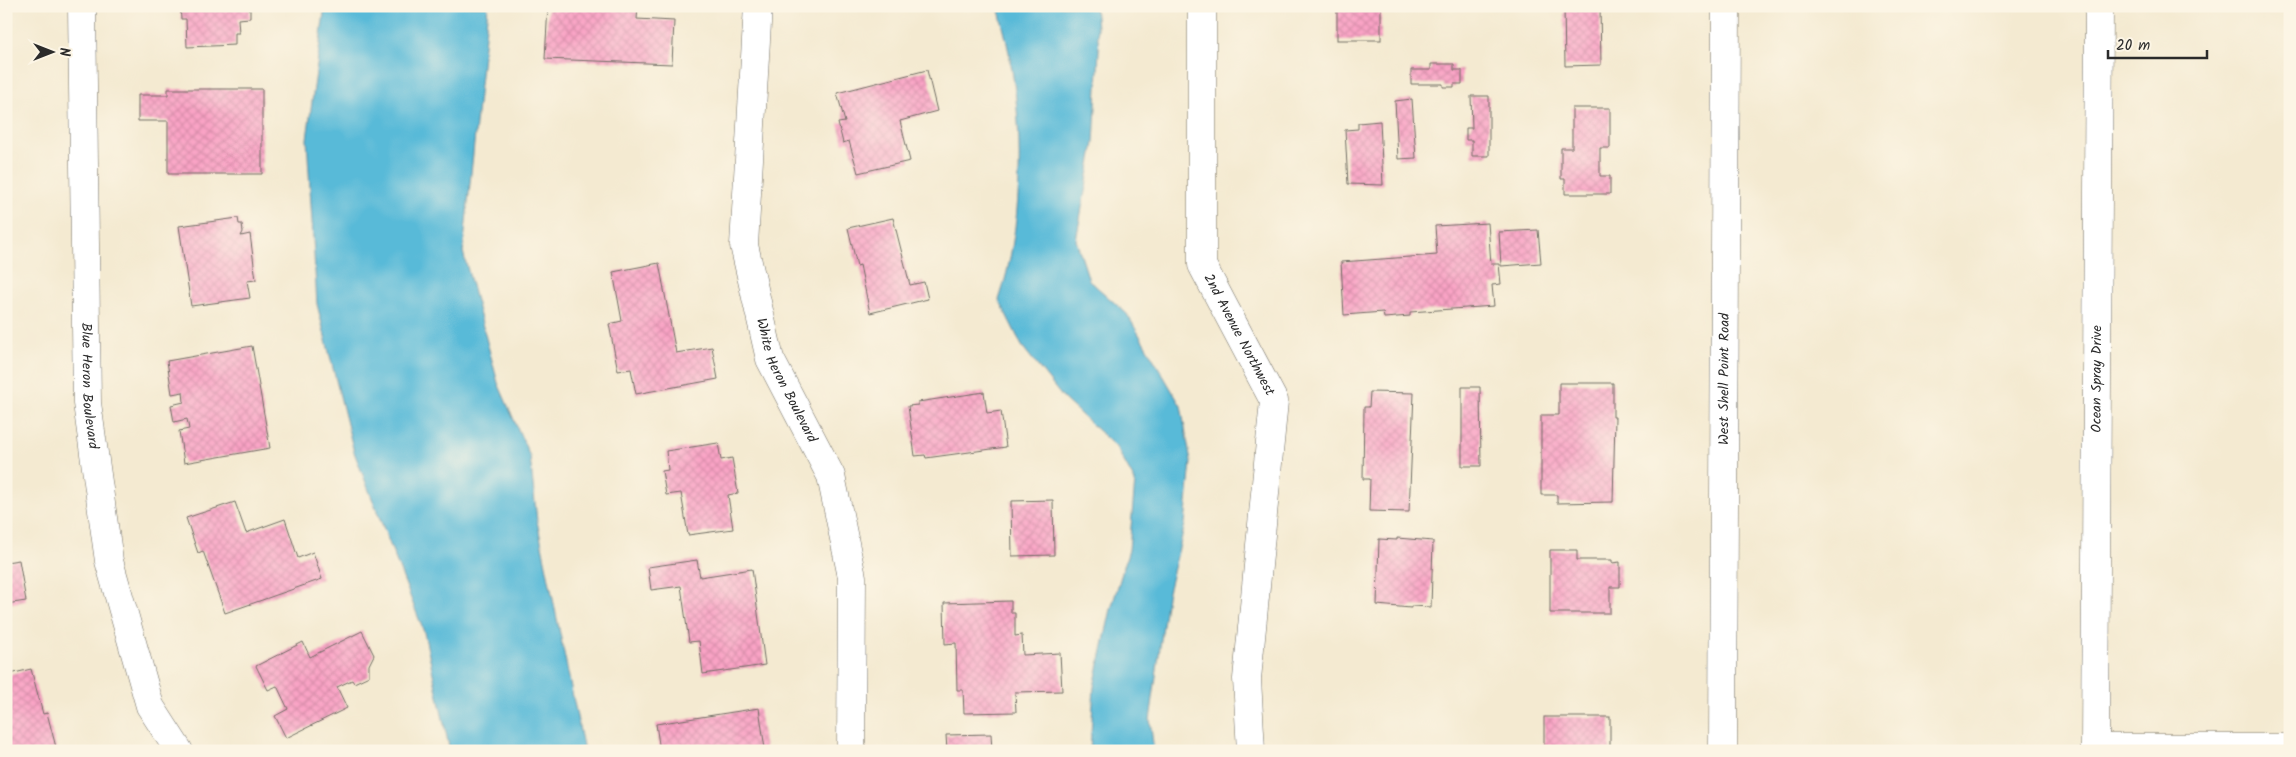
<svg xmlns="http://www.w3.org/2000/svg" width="2296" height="757" font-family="Kalam,sans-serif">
<defs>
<pattern id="building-cross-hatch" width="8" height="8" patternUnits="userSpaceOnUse" patternTransform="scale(1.25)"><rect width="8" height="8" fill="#f9a3c5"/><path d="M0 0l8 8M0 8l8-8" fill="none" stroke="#d68ca9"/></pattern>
</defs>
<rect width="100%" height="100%" fill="#fcf5e5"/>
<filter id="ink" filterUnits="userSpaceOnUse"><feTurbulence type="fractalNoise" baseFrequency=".02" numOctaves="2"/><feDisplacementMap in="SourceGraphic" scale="10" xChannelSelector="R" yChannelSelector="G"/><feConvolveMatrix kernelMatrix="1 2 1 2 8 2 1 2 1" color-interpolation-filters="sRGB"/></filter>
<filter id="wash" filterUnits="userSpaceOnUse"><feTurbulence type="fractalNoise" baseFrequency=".0096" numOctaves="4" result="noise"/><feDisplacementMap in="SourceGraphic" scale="20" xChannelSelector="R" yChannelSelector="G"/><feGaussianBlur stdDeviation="1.12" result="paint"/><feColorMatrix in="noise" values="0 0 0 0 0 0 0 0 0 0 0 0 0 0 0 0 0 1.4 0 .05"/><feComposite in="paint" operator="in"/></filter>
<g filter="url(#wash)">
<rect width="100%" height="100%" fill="#f4ead1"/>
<g fill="#59bad8" stroke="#427282">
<polygon points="325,6 488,6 463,252 498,383 530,457 537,521 584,751 450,751 424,632 354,452 317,304 307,139"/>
<path d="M998 6H1095L1099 50 1094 143 1076 240 1089 280 1127 314 1181 406 1191 462 1185 524 1167 596 1150 720 1154 751H1090L1094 687 1111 609 1129 550 1135 481 1116 447 1063 398 1022 346 999 300C1022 231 1024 141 1012 70 1009 48 1003 27 998 6Z"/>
</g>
<g id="blocks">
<g fill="url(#building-cross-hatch)">
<polygon points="180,6 250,6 250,18 238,19 239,33 235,33 235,45 187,47 186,19 181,19"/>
<polygon points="548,6 638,6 637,19 674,21 672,64 545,59"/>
<rect x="1337" y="6" width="44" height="34"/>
<polygon points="1564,6 1600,6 1601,65 1565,66"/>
<polygon points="1431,64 1454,64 1454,70 1462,70 1462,84 1454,84 1454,87 1443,87 1443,84 1411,84 1411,70 1431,70"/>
<polygon points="927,70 937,111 900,121 910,161 858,173 849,141 843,143 838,123 845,122 837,93"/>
<polygon points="168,89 262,89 262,174 168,174 168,121 138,121 138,95 168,95"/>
<polygon points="1471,96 1489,96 1489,156 1472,156 1472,140 1466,140 1466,128 1472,128"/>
<polygon points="1412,99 1416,158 1398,159 1395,101"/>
<polygon points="1572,108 1610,108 1610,148 1600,148 1600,176 1610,176 1610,194 1565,194 1565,179 1561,179 1561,148 1572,148"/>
<polygon points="1380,121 1383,185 1348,184 1345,130 1358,129 1358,123"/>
<polygon points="238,218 239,224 242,224 243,232 241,236 250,234 256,280 247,281 250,298 191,306 179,226"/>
<polygon points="893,218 910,285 924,282 928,299 870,313 860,265 857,266 848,228"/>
<polygon points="1488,223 1491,264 1499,264 1501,284 1492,285 1494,306 1410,312 1410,316 1384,318 1383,312 1344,315 1341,262 1437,255 1435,226"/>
<polygon points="1538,230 1541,263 1501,266 1499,232"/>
<polygon points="659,263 676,353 712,347 718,379 636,394 631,369 618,371 609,324 622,321 613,272"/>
<polygon points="252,346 270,448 184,463 179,431 189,429 187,419 174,422 171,405 184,402 183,392 172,394 167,361"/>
<polygon points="1559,383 1613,383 1613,417 1615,417 1613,502 1557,503 1557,495 1541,495 1541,415 1559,415"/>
<polygon points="1462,387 1480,387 1481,466 1462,466"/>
<polygon points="984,392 987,413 1001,411 1006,447 926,458 925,455 915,456 908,406 918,405 918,402"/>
<polygon points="1370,392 1414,393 1409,512 1369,511 1370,479 1363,479 1364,407 1369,407"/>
<polygon points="718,443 721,460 732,458 738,493 728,495 733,529 688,535 681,493 666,495 662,471 668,470 666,451"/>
<polygon points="1053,500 1054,555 1012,556 1011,501"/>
<polygon points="235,502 246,533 285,519 298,558 313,552 322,579 225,613 203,551 198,553 186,518"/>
<polygon points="1397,538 1433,541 1431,607 1411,606 1411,608 1377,605 1379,539 1397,540"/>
<polygon points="1550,550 1577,550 1577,560 1612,560 1612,563 1620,562 1620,587 1610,587 1610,613 1550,613"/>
<polygon points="19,560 26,601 6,604 6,562"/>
<polygon points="697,560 700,577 752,569 765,665 703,674 699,641 689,642 681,586 651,590 648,567"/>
<polygon points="1011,601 1011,613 1015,613 1015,636 1022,635 1023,655 1060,653 1062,691 1015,692 1016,712 964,713 963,690 957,690 956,643 945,644 944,603"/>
<polygon points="362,631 374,655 369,665 369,676 354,683 352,680 337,687 347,708 286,738 275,716 288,709 277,686 268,690 256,666 303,642 310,657"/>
<polygon points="31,669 43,714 47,713 57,751 6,751 6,675"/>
<polygon points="759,708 765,749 763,751 660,751 656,724"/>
<rect x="1544" y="717" width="66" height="34"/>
<polygon points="991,734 992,751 947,751 946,735"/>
</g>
</g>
</g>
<g filter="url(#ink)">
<use href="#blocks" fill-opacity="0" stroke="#716e65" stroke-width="1"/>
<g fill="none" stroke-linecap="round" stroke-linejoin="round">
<g stroke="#716e65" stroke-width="29">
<g id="minor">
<path id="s1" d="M82 6 87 403 109 561 150 706 179 751"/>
<path id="s2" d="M758 6 744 245 770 359 831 476 852 577 851 751"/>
<path id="s3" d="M1202 6V265L1274 401 1247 679 1251 751"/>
<polyline points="2095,748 2290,748"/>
<path id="s4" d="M2095 751 2099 6"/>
</g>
</g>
<g stroke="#716e65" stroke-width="29">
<g id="tertiary">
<path id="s5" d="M1723 751 1726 6"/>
</g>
</g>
<use href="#minor" stroke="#fff" stroke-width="28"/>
<use href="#tertiary" stroke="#fff" stroke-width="28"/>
</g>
</g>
<g text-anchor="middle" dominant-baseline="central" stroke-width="5" stroke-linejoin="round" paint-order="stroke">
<g font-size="14" fill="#2b2b2b" stroke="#fcf5e5">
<text stroke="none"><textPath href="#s3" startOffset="338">2nd Avenue Northwest</textPath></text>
<text stroke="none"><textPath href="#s5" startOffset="372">West Shell Point Road</textPath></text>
<text stroke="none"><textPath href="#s4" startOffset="372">Ocean Spray Drive</textPath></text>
<text stroke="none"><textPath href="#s2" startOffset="382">White Heron Boulevard</textPath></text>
<text stroke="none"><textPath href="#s1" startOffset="380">Blue Heron Boulevard</textPath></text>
</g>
</g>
<rect width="2296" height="757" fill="none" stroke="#fcf5e5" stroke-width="25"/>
<g transform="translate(52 52) rotate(90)" stroke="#fcf5e5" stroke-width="4" paint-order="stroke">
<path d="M0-4L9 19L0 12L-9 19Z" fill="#2b2b2b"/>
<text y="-8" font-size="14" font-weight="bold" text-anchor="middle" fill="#2b2b2b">N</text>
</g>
<path d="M2108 50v8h99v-8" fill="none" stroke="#2b2b2b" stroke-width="2.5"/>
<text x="2116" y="50" font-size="15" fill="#2b2b2b" stroke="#fcf5e5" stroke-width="4" paint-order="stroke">20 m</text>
</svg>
